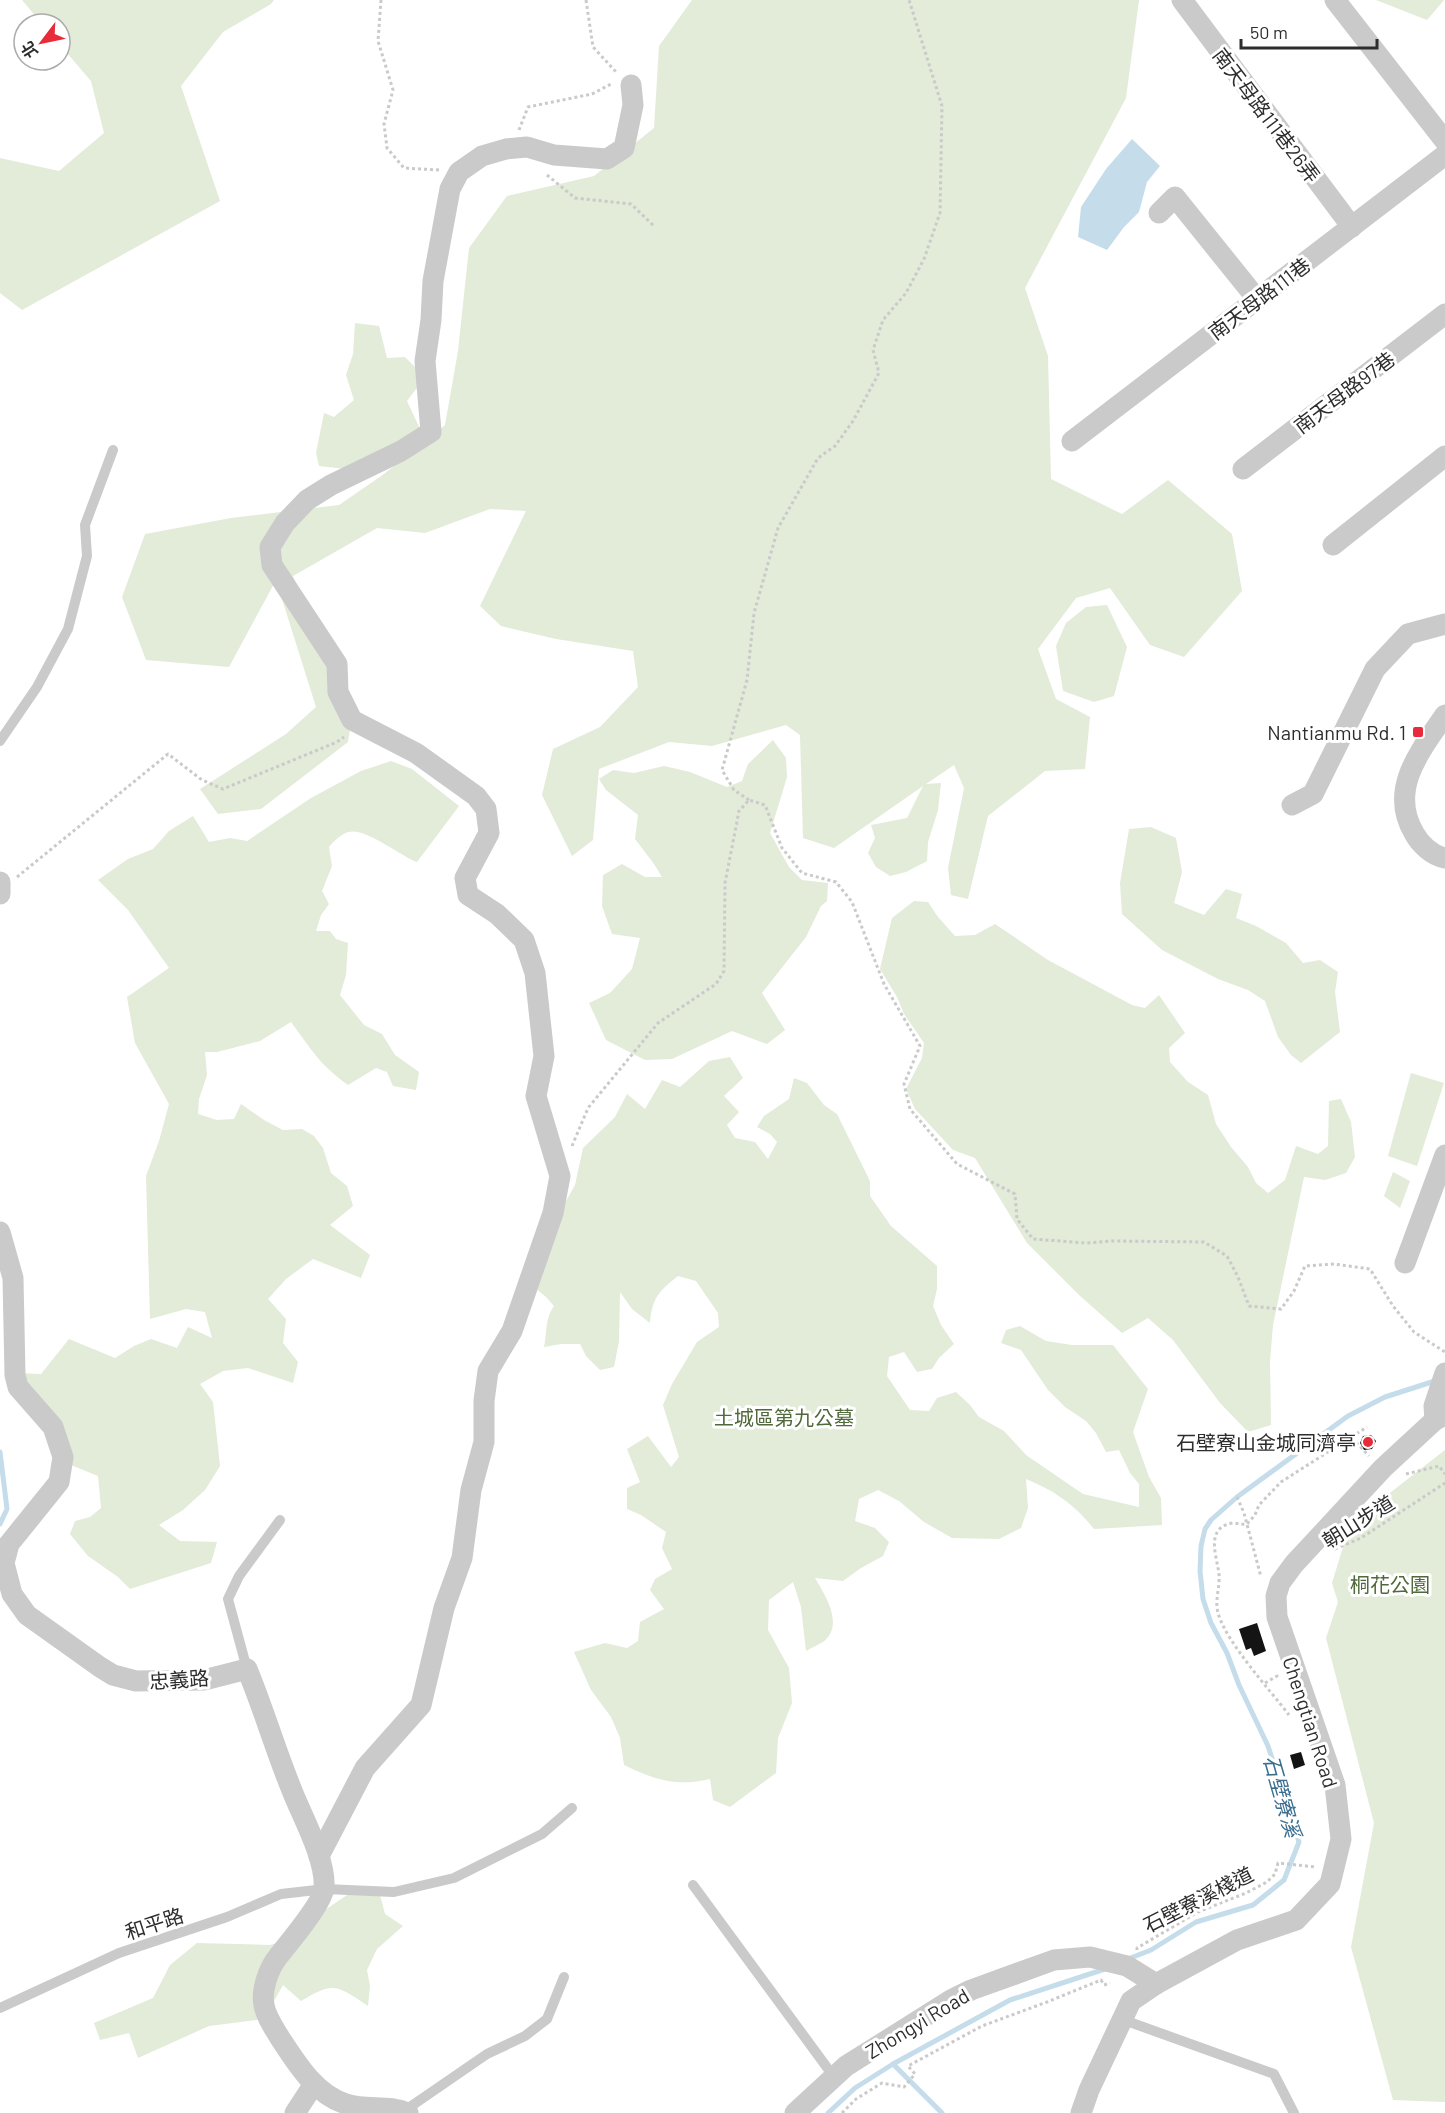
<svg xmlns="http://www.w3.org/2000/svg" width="1445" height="2113" font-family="Barlow,'Noto Sans TC',sans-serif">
<rect width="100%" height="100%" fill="#fff"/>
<g fill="#e3ebd9">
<polygon points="22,0 274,0 271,4 223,32 181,86 220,201 22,310 0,293 0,158 59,171 104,133 91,81 60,45 60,24 42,24"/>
<polygon points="692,0 1139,0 1126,98 1025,288 1048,356 1051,479 1122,514 1168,480 1232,534 1242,591 1184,657 1150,645 1110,588 1076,598 1038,649 1056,699 1090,717 1085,769 1045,771 988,816 968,899 951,895 948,868 964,788 954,765 926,784 941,783 938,810 928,842 927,861 906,872 890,876 876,867 868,853 875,838 871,825 907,818 923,786 834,848 803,838 800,735 786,725 712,746 669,742 599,769 593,840 572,856 542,795 553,749 600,727 638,687 633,651 556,639 501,626 480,606 526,511 490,509 425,533 377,528 293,576 319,638 354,704 348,742 261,809 218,814 200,789 286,734 316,707 276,580 229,667 146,660 122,597 145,534 231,518 339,505 384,474 445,425 458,351 469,248 507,196 594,176 654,128 659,46"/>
<polygon points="1376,0 1444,0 1427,20"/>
<polygon points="355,323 379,326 387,358 405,357 425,377 407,401 421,431 346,469 319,466 316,453 324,413 334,417 354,400 346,375 353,354"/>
<polygon points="1107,605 1127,647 1114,696 1094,702 1063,691 1056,646 1066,623 1086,607"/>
<polygon points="773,740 786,758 787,777 770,833 789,867 802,880 828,883 827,901 821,906 806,937 762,993 785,1030 767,1044 732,1031 672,1059 645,1060 606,1040 589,1003 610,993 632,969 640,938 612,934 602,906 603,875 622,864 645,877 662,877 654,864 635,839 638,815 606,790 599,779 613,770 634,773 664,766 690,772 727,787 742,781 748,764"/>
<path d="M391 761 412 769 459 806 417 862C399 855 365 827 348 832 340 835 334 841 329 847L332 866 322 891 329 904 321 915 316 931H330L336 939 348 943 346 975 340 995 364 1025 382 1034 395 1055 419 1072 416 1090 393 1086 387 1072 376 1068 348 1085C319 1064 311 1049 291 1022L260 1041 217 1052H205L207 1075 199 1099 198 1114 217 1120 234 1119 241 1104 264 1120 283 1130 302 1129 314 1136 323 1148 331 1173 347 1186 353 1206 330 1225 370 1255 361 1278 313 1259 286 1279 268 1299 286 1319 283 1343 298 1362 293 1383 248 1368 223 1371 200 1384 213 1402 220 1466 205 1490 183 1510 159 1525 180 1541 217 1542 211 1563 130 1589 118 1577 88 1556 70 1534 75 1521 90 1517 101 1508 98 1476 66 1463 18 1373 41 1374 69 1339 115 1358 134 1346 151 1339 177 1348 188 1327 212 1338 205 1312 186 1309 150 1319 146 1176 159 1141 169 1104 135 1043 127 997 169 968 128 910 98 880 128 859 153 849 169 831 193 816 209 842 230 838 247 841 311 798 361 771Z"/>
<polygon points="1151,827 1176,838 1182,872 1174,903 1204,915 1226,889 1242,894 1236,918 1256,926 1286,943 1303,963 1320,960 1338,972 1335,992 1340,1032 1301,1063 1291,1055 1278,1037 1265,1001 1248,990 1218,979 1162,950 1122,914 1120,883 1129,829"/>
<polygon points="914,901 928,902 938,917 955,936 975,935 995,924 1048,960 1132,1005 1145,1008 1159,995 1185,1033 1169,1048 1170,1062 1188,1082 1208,1095 1216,1124 1231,1147 1248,1167 1256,1183 1268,1193 1285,1180 1296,1146 1318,1154 1328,1146 1329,1101 1341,1099 1351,1122 1355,1157 1346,1173 1325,1180 1304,1177 1273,1325 1270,1361 1271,1425 1248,1432 1220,1403 1173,1340 1148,1318 1122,1333 1079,1295 1027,1243 975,1158 953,1150 915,1109 906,1089 922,1058 924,1043 904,1014 897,997 880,969 892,918"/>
<path d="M730 1057 743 1078 724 1096 739 1112 727 1125 735 1138 755 1142 768 1159 777 1142 770 1134 757 1127 764 1116 789 1099 794 1078 807 1083 824 1105 837 1114 870 1181V1196L891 1226 937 1266V1289L933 1306 941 1325 954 1344 939 1358 932 1369 917 1372 904 1352 889 1357 887 1376 910 1410 929 1411 937 1398 956 1392 970 1405 979 1417 1004 1431 1026 1455 1083 1494 1139 1507V1484L1130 1473 1119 1450 1106 1452 1096 1433 1086 1421 1065 1407 1048 1390 1021 1350 1001 1343 1006 1330 1020 1326 1046 1341 1072 1345H1113L1148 1389 1133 1432 1149 1477 1161 1498 1162 1525 1094 1529C1074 1504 1055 1491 1026 1479L1028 1508 1021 1528 999 1539 952 1538 924 1522 899 1501 878 1490 859 1499 855 1521 875 1528 889 1542 883 1556 861 1568 843 1581 815 1578C825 1595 845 1625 823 1642 818 1645 811 1648 806 1651L801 1607 793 1582 769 1600 768 1630 789 1668 792 1703 778 1738 776 1773 730 1807 713 1800 710 1779C676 1787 655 1780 624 1765L620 1738 611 1717 591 1690 574 1652 605 1643 627 1648 638 1641 640 1622 664 1609 650 1590 655 1579 672 1569 662 1548 666 1532 641 1515 627 1509V1488L640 1482 627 1449 648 1436 671 1467 679 1457 663 1405 672 1384 697 1342 719 1327 718 1313 696 1281 678 1276C659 1291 652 1298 650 1323L632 1309 620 1292 619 1341 614 1367 600 1370 586 1356 580 1344H561L544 1347C547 1332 545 1318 554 1306L546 1297 533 1286 554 1223 575 1185 583 1148 615 1117 627 1094 645 1109 662 1080 680 1087 709 1061Z"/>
<polygon points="1411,1073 1444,1083 1417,1166 1388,1156"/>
<polygon points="1393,1172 1410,1181 1400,1208 1384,1196"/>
<polygon points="1445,1450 1445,2102 1393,2100 1351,1947 1374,1823 1326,1638 1338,1602 1332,1583 1350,1524"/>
<path d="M378 1888 385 1914 403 1926 377 1949 367 1970 370 1986 368 2006C337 1985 334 1981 301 2001L283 1985 264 2019 209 2026 138 2058 129 2033 100 2040 94 2023 153 1998 170 1965 197 1943 270 1945 293 1939 319 1914 353 1891Z"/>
</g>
<polygon fill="#c5dceb" points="1132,139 1160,166 1147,182 1139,212 1124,227 1107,250 1078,237 1081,207 1106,169"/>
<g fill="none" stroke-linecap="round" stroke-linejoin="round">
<g stroke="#c5dceb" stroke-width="5">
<polyline points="0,1452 7,1509 0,1524"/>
<polyline points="1128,1959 1151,1950 1196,1922 1253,1905 1284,1880 1299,1842 1268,1746 1239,1685 1227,1653 1211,1623 1203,1599 1200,1571 1201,1546 1205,1529 1211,1520 1237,1497 1348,1416 1385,1397 1438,1380"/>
<polyline points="893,2064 942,2113"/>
<polyline points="828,2113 855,2088 893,2064 1010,2000 1108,1968"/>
</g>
</g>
<g fill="#141414">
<polygon points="1371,1435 1376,1441 1372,1449 1364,1450 1360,1443 1363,1436"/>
<polygon points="1257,1623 1266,1651 1254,1656 1251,1648 1246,1650 1239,1629"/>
<polygon points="1301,1752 1305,1765 1294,1769 1290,1755"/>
</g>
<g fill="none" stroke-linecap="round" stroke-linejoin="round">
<g stroke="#cacaca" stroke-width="3" stroke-dasharray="3 3" stroke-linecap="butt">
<polyline points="381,0 378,41 393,90 384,124 387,148 404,168 439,170"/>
<polyline points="586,0 593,47 617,73"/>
<polyline points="519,130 528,107 592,94 613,83"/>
<polyline points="547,175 575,198 631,204 654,226"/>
<polyline points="749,800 734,790 722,770 747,680 754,613 778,528 818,458 835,446 853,421 879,373 873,350 883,320 906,293 924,259 940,213 942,106 909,0"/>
<polyline points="17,877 168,754 202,780 223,789 337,742 344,737"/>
<polyline points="572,1146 588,1108 658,1023 716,984 724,971 725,883 739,811 749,800 765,805 782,848 802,873 836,882 852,902 884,984 920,1046 904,1084 910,1109 957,1164 1015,1194 1017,1219 1033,1239 1086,1243 1112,1241 1204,1242 1227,1256 1238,1277 1249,1306 1281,1309 1294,1291 1305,1266 1334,1264 1370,1269 1393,1306 1414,1332 1445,1352"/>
<polyline points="1352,1438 1369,1456"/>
<polyline points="1406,1474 1439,1466 1445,1474"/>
<polyline points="1237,1497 1244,1513 1261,1577"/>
<polyline points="1335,1549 1361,1538 1445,1483"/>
<polyline points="1265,1683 1277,1676 1275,1674"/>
<path d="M1289 1715C1270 1690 1226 1642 1218 1613 1214 1598 1222 1584 1218 1568 1215 1551 1207 1527 1233 1523 1238 1523 1242 1525 1247 1524L1255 1515 1259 1505 1281 1482 1367 1427"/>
<polyline points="1137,1950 1137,1948 1198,1912 1246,1893 1267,1882 1275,1874 1278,1863 1316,1867"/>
<polyline points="842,2113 856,2099 882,2083 904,2087 915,2074 908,2066 982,2026 1047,2002 1101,1980 1104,1985 1110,1983"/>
</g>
<g stroke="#cacaca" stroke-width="10">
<polyline points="0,741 37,687 68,629 87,556 85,525 113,450"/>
<polyline points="247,1669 228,1599 239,1576 280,1520"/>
<polyline points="693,1885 834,2077"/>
<polyline points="0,2008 119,1953 227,1917 281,1894 325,1889 394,1892 454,1878 542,1834 572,1808"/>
<polyline points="1121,2019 1274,2074 1294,2113"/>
<polyline points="404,2111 487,2054 525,2036 547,2019 564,1977"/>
</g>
<g stroke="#cacaca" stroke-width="21">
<polyline points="1182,0 1352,227"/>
<polyline points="1335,0 1445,141"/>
<polyline points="1159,213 1175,197 1257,299"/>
<polyline points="1072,441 1445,155"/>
<polyline points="1243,469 1445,314"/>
<polyline points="1333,545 1445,456"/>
<path d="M1445 715C1421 750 1388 789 1414 833 1420 844 1431 855 1445 858"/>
<polyline points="1292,805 1313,794 1375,669 1408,634 1445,624"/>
<polyline points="0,882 0,894"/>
<path d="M0 1232 13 1278 15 1375 18 1387 53 1427 63 1457 59 1482 9 1544 4 1563 12 1594 27 1615 100 1667 113 1675 136 1681 204 1680 247 1669C264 1710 276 1752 293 1793 303 1818 326 1860 324 1887 324 1902 287 1945 277 1958 268 1970 261 1991 264 2005 266 2017 274 2028 280 2038 297 2064 315 2094 346 2104 367 2111 388 2104 408 2113"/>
<polyline points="1405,1263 1445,1155"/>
<polyline points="1435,1420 1434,1406 1445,1373"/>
<polyline points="319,1856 365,1768 421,1705 444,1608 462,1558 471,1490 484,1442 484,1401 488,1371 512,1331 553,1213 560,1176 536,1096 544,1056 535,973 524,940 497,914 468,895 465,878 489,833 486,809 476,796 416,753 352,720 338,692 337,664 272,565 270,547 285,523 307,500 331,485 401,451 431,432 425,361 431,320 433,281 450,189 459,172 482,156 506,149 527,147 554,155 607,159 624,148 633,105 631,85"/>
<polyline points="295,2113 314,2084"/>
<polyline points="795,2113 846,2066 951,2000 971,1990 1054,1960 1090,1957 1127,1966 1156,1984"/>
<polyline points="1081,2113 1089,2090 1131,2001 1156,1984 1237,1940 1296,1920 1330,1884 1341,1839 1335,1785 1277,1617 1276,1596 1280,1583 1294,1564 1383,1468 1435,1420 1445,1415"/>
</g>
</g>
<g fill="#e82a39" stroke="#fff" stroke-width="2">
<rect x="1412" y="726" width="12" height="12" rx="3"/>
<circle cx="1368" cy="1442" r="6"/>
</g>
<g text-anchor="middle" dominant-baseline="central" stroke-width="6" stroke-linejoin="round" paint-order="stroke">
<g font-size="20" fill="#2d2d2d" stroke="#fff">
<text transform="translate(1267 115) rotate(53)">南天母路111巷26弄</text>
<text transform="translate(1259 298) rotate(-37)">南天母路111巷</text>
<text transform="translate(1344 392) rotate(-37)">南天母路97巷</text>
<text transform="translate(1358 1521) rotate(-32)">朝山步道</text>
<text transform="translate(179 1679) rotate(-4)">忠義路</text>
<text transform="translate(1311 1722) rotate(72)">Chengtian Road</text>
<text transform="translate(1198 1899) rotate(-27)">石壁寮溪棧道</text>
<text transform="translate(154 1923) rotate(-18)">和平路</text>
<text transform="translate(917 2023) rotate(-31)">Zhongyi Road</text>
</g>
<g font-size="20" fill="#2d2d2d" stroke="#fff" text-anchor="end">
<text x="1406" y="732">Nantianmu Rd. 1</text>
<text x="1356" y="1442">石壁寮山金城同濟亭</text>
</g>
<g font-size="20" fill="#50693a" stroke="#fff">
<text x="784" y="1417">土城區第九公墓</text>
<text x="1390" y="1584">桐花公園</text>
</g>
<g font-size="21" font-style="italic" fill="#3a6e8f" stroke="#fff">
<text transform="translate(1283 1796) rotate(74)">石壁寮溪</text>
</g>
</g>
<g transform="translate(42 42) rotate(238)"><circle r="28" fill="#ffffff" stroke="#ababab" stroke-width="1.5"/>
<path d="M0-4.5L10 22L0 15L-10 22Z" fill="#e82a39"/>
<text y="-9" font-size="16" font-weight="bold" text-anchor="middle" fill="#2d2d2d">北</text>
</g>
<path d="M1241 39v9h136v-9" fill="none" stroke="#2d2d2d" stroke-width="3"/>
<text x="1250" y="39" font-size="18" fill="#2d2d2d" stroke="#ffffff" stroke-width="4.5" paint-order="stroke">50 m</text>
</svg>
